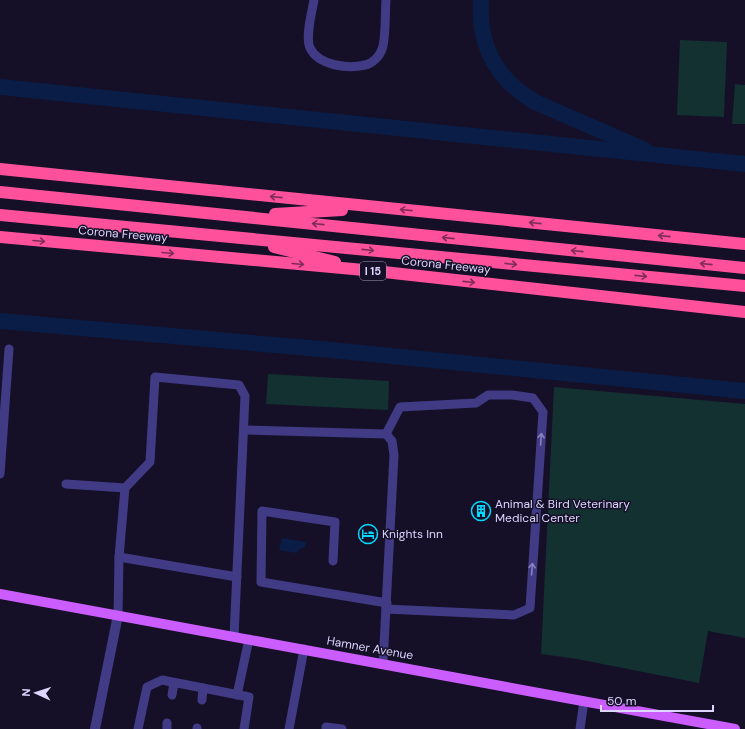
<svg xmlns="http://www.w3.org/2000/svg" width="745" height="729" font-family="'DM Sans',sans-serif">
<rect width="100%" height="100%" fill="#151027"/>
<g fill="#133131">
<polygon points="680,40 727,42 724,117 677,115"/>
<polygon points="735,84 745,85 745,124 732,124"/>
<polygon points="268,374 389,381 388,410 266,404"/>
<polygon points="554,387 745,404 745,638 708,631 699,683 577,659 541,654"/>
</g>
<polygon fill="#0a1d46" points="282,538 306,542 305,547 299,549 297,553 279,550"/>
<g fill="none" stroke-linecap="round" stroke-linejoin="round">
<g stroke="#0a1d46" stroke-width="16">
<path d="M481 0C478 46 496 79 535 102L645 150"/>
<polyline points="0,87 745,164"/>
<polyline points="0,321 321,349 745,391"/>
</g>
<g stroke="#413b86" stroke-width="9">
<path d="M314 0C312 12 305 37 310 48 319 66 348 69 365 65 372 64 380 56 382 49 386 40 385 11 386 0"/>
<polyline points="244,430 386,434 392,441 394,455 383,664"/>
<polyline points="386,434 400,407 476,403 488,395 512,395 533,398 543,412 530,608 514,615 386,609"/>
<polyline points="0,474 9,349"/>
<polyline points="66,484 125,488"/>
<polyline points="119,557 237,577"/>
<polyline points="333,561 335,522 262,511 261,582 387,603"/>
<polyline points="118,615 119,557 125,488 150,462 155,377 239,385 245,396 234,637"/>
<polyline points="172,695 174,683"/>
<polyline points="237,695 249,639"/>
<polyline points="202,700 203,688"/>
<polyline points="138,729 147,687 162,680 249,697 244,729"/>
<polyline points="167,729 167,723"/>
<polyline points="197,729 197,728"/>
<polyline points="289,729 304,649"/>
<polyline points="326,729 326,727 342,729"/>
<polyline points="580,729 584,701"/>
</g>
<polyline stroke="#413b86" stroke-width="10" points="95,729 118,615"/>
<polyline stroke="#cb5dff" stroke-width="10" points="0,594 735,729"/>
<g stroke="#ff519b" stroke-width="12">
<polyline points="0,169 745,244"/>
<polyline points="0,192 745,268"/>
<polyline points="275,214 342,210"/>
<polyline points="0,215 745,286"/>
<polyline points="0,237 375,271 745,312"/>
<polyline points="274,247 335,262"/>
</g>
</g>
<defs><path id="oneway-shaft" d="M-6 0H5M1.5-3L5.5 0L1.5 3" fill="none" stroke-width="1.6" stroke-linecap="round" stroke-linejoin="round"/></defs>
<g stroke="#7e2d5b">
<use href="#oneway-shaft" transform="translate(276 197) rotate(-174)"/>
<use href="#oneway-shaft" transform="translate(406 210) rotate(-174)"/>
<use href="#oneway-shaft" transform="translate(535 223) rotate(-174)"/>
<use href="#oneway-shaft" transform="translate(318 224) rotate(-174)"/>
<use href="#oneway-shaft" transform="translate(664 236) rotate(-174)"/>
<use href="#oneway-shaft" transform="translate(448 238) rotate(-174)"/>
<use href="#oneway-shaft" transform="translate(39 241) rotate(5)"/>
<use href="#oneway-shaft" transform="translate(368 250) rotate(6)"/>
<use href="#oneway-shaft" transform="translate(577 251) rotate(-174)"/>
<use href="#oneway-shaft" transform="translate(168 253) rotate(5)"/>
<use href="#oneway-shaft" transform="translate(298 264) rotate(5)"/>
<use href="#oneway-shaft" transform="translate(511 264) rotate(6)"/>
<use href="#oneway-shaft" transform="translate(706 264) rotate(-174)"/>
<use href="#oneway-shaft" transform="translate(641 276) rotate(6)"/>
<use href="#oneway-shaft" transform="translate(469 282) rotate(6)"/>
</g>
<g stroke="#8781bc">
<use href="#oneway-shaft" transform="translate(541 439) rotate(-86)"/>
<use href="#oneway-shaft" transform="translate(532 569) rotate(-86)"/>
</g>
<defs>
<g id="building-ring" transform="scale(1)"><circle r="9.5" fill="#151027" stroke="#02d9ff" stroke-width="1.5"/><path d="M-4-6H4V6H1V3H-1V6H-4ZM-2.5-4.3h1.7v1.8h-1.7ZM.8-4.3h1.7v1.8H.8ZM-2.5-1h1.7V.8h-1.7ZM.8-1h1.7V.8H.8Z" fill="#02d9ff"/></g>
<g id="hotel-ring" transform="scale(1)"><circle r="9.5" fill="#151027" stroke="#02d9ff" stroke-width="1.5"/><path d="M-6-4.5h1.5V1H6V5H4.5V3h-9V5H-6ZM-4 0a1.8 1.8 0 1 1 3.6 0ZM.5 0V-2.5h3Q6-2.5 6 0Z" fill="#02d9ff"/></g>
</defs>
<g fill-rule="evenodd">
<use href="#building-ring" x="481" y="511"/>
<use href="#hotel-ring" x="368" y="534"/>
</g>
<g text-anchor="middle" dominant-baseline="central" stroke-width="3" stroke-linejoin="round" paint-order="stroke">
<rect fill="#151027" stroke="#a19bbe" stroke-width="1" x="360" y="262" width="26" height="18" rx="3"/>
<g font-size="11" font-weight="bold" fill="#ddd6ff">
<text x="373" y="271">I 15</text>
</g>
<g font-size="12" fill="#ddd6ff" stroke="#151027">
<text transform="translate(123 234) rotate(5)">Corona Freeway</text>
<text transform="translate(446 265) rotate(6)">Corona Freeway</text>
<text transform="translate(370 648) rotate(10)">Hamner Avenue</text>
</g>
<g font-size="12" fill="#ddd6ff" stroke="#151027" text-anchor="start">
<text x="495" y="504">Animal &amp; Bird Veterinary<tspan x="495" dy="14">Medical Center</tspan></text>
<text x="382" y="534">Knights Inn</text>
</g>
</g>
<g transform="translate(36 693) rotate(273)" stroke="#151027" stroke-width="3" paint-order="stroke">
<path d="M0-3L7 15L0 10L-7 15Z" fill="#ddd6ff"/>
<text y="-6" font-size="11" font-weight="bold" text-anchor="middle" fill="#ddd6ff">N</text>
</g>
<path d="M601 705v6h112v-6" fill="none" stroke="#ddd6ff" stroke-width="2"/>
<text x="607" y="705" font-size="12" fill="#ddd6ff" stroke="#151027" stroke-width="3" paint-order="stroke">50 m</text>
</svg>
